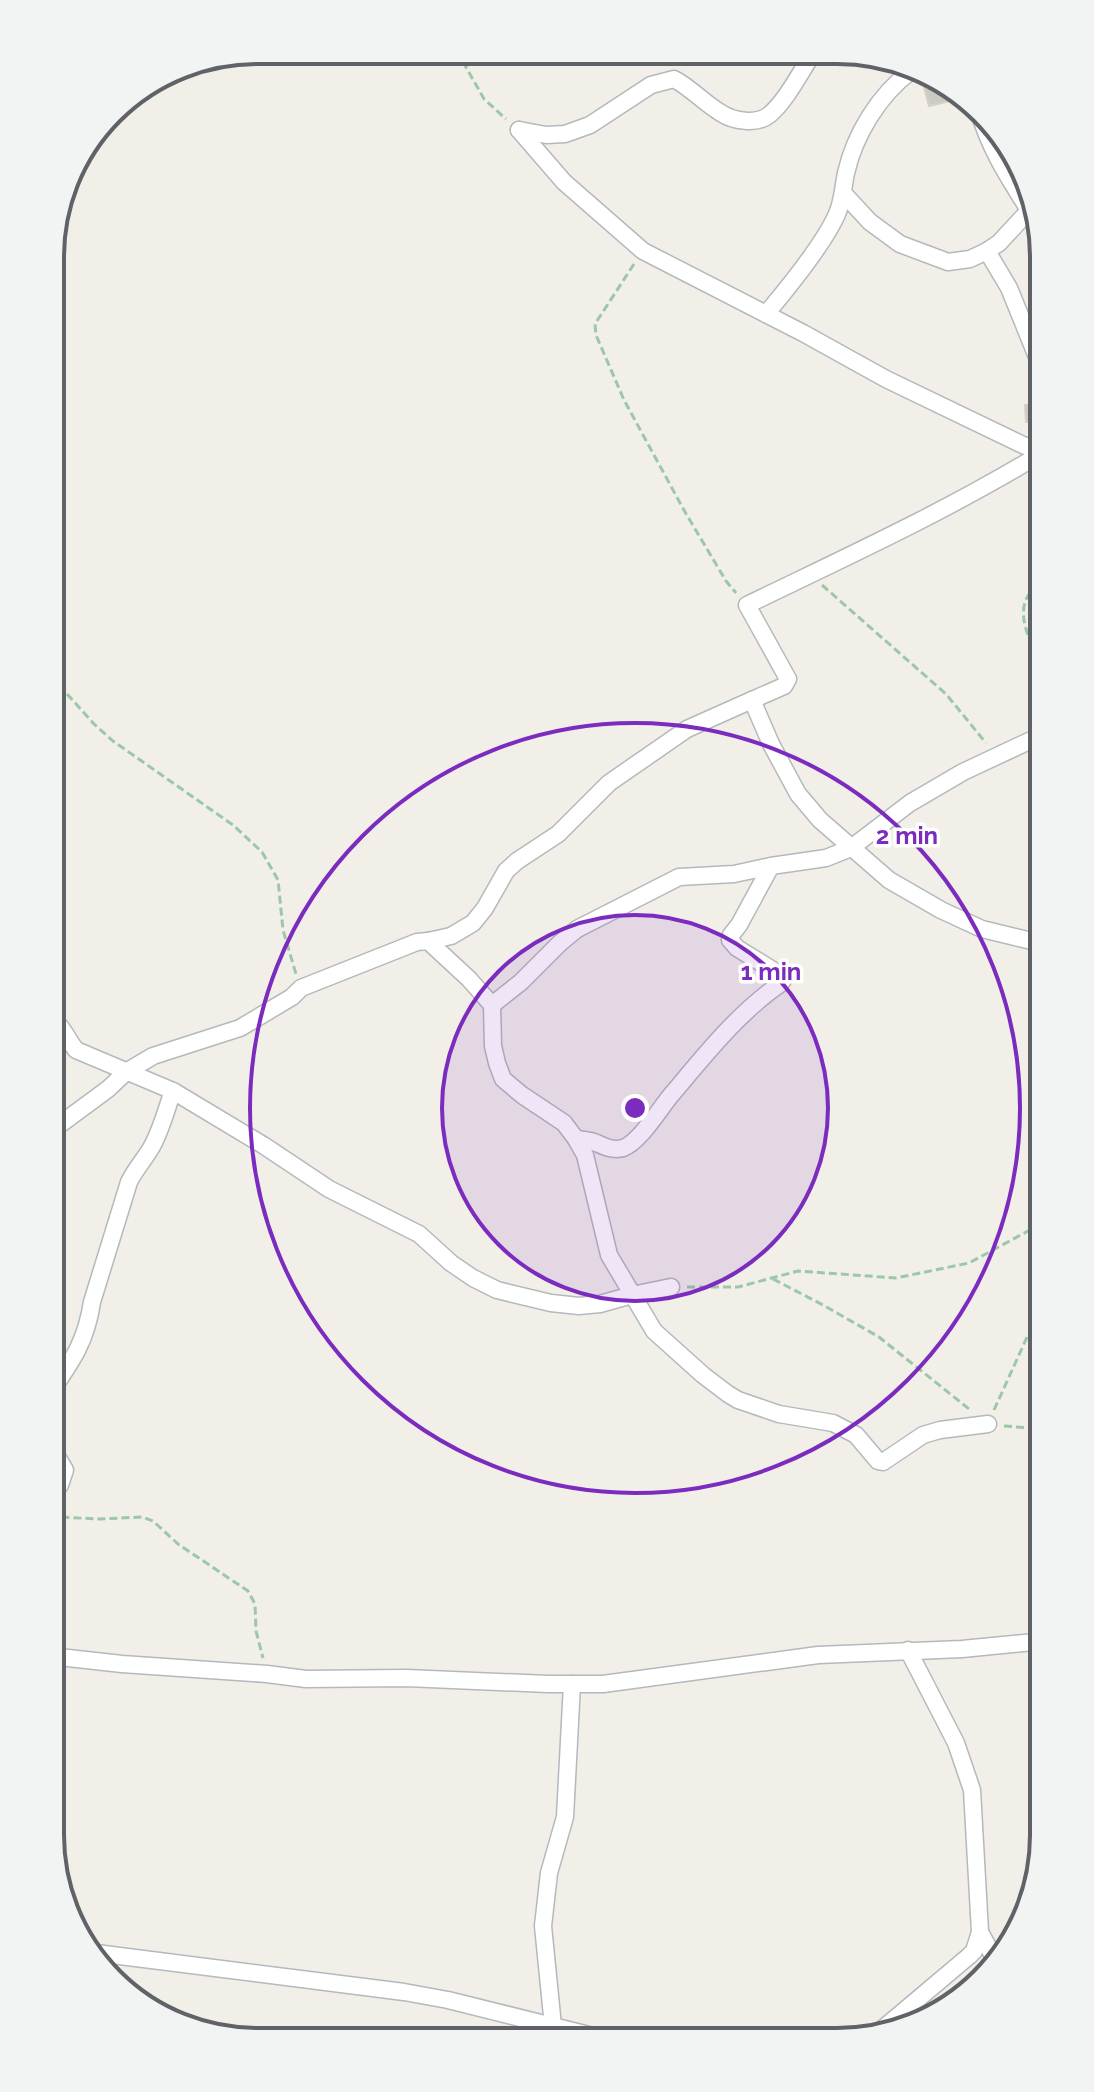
<svg xmlns="http://www.w3.org/2000/svg" width="1094" height="2092" font-family="Raleway,sans-serif">
<rect width="100%" height="100%" fill="#f1efe8"/>
<g fill="#cccac5" stroke="#d6d1c6" stroke-width="2">
<polygon points="938,84 947,89 950,101 929,106 924,87"/>
<polygon points="1044,404 1044,421 1026,422 1025,405"/>
</g>
<g fill="none" stroke-linecap="round" stroke-linejoin="round">
<g stroke="#b5b8bc" stroke-width="19">
<g id="minor">
<path d="M978 108C988 146 1008 177 1029 210"/>
<polyline points="519,130 564,182 643,251 803,333 886,379 1023,445 1044,453"/>
<path d="M519 130 546 135 565 134 590 125 651 85 674 79C691 88 704 103 721 113 733 121 757 125 769 115 785 102 799 75 810 58L816 54"/>
<polyline points="844,194 870,222 900,244 948,262 970,259 987,251 999,243 1035,204"/>
<polyline points="987,251 1009,288 1044,374"/>
<path d="M766 314C787 289 824 244 837 214 843 200 843 187 846 173 855 134 879 95 911 71"/>
<path d="M1042 453C947 511 846 557 747 605L788 679 784 686 752 700 771 744 798 794 820 820 889 880 941 910 982 929 1044 944"/>
<polyline points="428,941 451,936 473,923 485,908 506,871 517,861 558,834 609,783 687,729 752,700"/>
<polyline points="492,1005 493,1046 497,1063 503,1079 522,1095 564,1123 576,1139 585,1155 609,1255 654,1331 703,1375 728,1394 738,1400 779,1414 833,1423 856,1435 878,1461 883,1462 923,1435 940,1430 988,1424"/>
<path d="M51 1018C63 1026 67 1039 76 1050L173 1091 263 1145 329 1189 419 1234 451 1263 473 1278 497 1290 551 1303 579 1306 600 1304 632 1295 671 1287"/>
<polyline points="51,1131 108,1089 126,1072 153,1056 240,1028 292,997 301,988 417,942 428,941 469,979 492,1005 521,982 560,943 577,929 679,877 734,874 771,866 826,858 851,848 910,803 963,772 1044,734"/>
<path d="M576 1139C582 1140 588 1140 594 1142 604 1146 611 1151 623 1148 640 1142 660 1108 672 1094 705 1055 738 1013 780 984L783 980 779 974 737 948 730 940 731 935 739 925 771 866"/>
<path d="M50 1393C72 1361 86 1342 92 1302L129 1182C136 1168 144 1160 151 1148 161 1131 166 1110 173 1091"/>
<polyline points="50,1497 60,1485 65,1470 50,1445"/>
<polyline points="50,1656 122,1664 267,1674 306,1679 406,1678 548,1684 603,1684 818,1655 962,1649 1044,1641"/>
<polyline points="980,1932 992,1954 995,1965"/>
<polyline points="96,1953 404,1992 448,2000 589,2035"/>
<polyline points="553,2026 543,1926 549,1873 565,1817 572,1684"/>
<polyline points="880,2031 969,1956 974,1951 980,1932 972,1790 956,1743 908,1650"/>
</g>
</g>
<g stroke="#9cc7a9" stroke-width="3" stroke-dasharray="8 4" stroke-linecap="butt">
<polyline points="457,51 484,99 506,119"/>
<polyline points="634,264 595,324 596,335 624,400 685,512 726,581 736,593"/>
<polyline points="822,585 946,694 986,743"/>
<path d="M1044 667C1033 648 1014 616 1029 594 1031 589 1040 585 1044 582"/>
<polyline points="51,676 94,724 113,741 233,825 262,852 278,880 283,930 296,974"/>
<polyline points="773,1279 823,1305 879,1337 969,1409"/>
<polyline points="687,1287 738,1287 798,1271 896,1278 969,1263 1028,1231 1044,1220"/>
<polyline points="994,1410 1028,1335 1044,1323"/>
<polyline points="1004,1426 1044,1429"/>
<polyline points="50,1514 59,1517 99,1519 142,1517 153,1521 178,1544 248,1591 255,1604 256,1631 263,1658"/>
</g>
<use href="#minor" stroke="#fff" stroke-width="16"/>
</g>
<circle cx="635" cy="1108" r="193" fill="#7b2cbf" fill-opacity=".12"/>
<g fill="none" stroke="#7b2cbf" stroke-width="4">
<circle cx="635" cy="1108" r="193"/>
<circle cx="635" cy="1108" r="385"/>
</g>
<path d="M0 0H1094V2092H0ZM257 64H837A193 193 0 0 1 1030 257V1835A193 193 0 0 1 837 2028H257A193 193 0 0 1 64 1835V257A193 193 0 0 1 257 64Z" fill="#f2f3f3" fill-rule="evenodd"/>
<path fill="none" stroke="#5f6368" stroke-width="4" d="M257 64H837A193 193 0 0 1 1030 257V1835A193 193 0 0 1 837 2028H257A193 193 0 0 1 64 1835V257A193 193 0 0 1 257 64Z"/>
<circle cx="635" cy="1108" r="12" fill="#7b2cbf" stroke="#fff" stroke-width="4"/>
<g font-size="24" text-anchor="middle" font-weight="bold" fill="#7b2cbf" stroke="#fff" stroke-width="7" stroke-linejoin="round" paint-order="stroke">
<text x="907" y="844">2 min</text>
<text x="771" y="980">1 min</text>
</g>
</svg>
